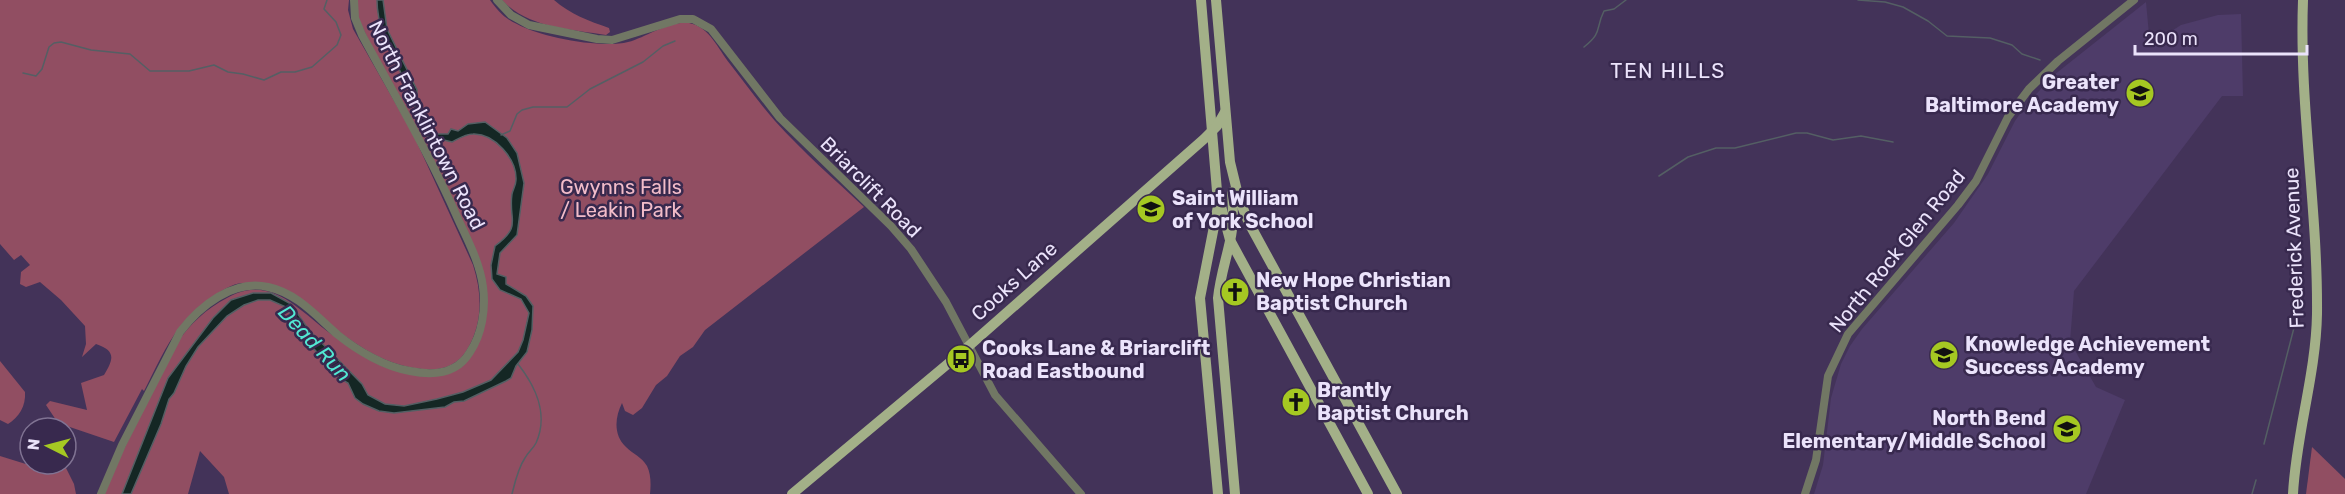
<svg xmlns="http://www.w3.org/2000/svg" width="2345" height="494" font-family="Rubik,sans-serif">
<rect width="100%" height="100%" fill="#433359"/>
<polygon fill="#4e3c69" points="2146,2 2150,45 2181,25 2218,15 2241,14 2243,96 2222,96 2074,291 2070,342 2096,387 2125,400 2086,494 1814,494 1823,465 1831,398 1841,364 1850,346 1862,329 1954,223 1988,174 2015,121 2026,105 2054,75"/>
<g fill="#914e62">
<path d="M0 0H349L348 10 353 29 413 134 473 265C482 293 483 322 468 348 458 366 442 371 422 369 380 365 348 339 315 313 306 306 297 296 287 291 280 288 250 283 242 283 224 284 191 313 180 327 165 346 155 370 144 391L142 389 114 442 58 423 46 405 50 401 87 410 81 383 104 375C113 360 117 351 96 344L82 357 86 344 85 326 61 300 40 282 26 287 20 284 21 272 30 265 21 255 14 260 0 244Z"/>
<path d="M357 0H490C497 10 505 19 517 24 540 37 602 49 628 42 647 37 669 20 689 23 710 27 718 49 730 64 745 83 759 103 775 121 803 152 834 179 864 207L705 330 693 347 680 356 667 376 656 385 642 408 633 415 625 411 622 403C615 417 613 435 626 447 633 454 642 457 647 466 651 474 651 485 650 494H229L224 477 200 451 188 494H104L109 479 176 344C190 324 206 309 227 298 271 273 299 311 331 334 343 342 355 349 367 356 371 359 377 364 382 366 395 371 435 371 451 373L479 341 484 278 358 18Z"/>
<path d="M502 0H554C570 14 589 21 609 28L610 32 606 35C570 29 528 28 502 0Z"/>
<path d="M0 361 25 392C26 406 19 417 8 424L0 420Z"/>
<polygon points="2312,447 2345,479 2345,494 2306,494"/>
<polygon points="0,456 29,465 60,464 66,468 74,484 76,494 0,494"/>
</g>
<path fill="#142724" stroke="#545f64" stroke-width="1.5" d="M377 0H383L387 29 417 90C416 108 427 119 434 134H448L451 129 458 131 468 124 485 122 507 138 517 153 524 183 517 235 500 253 497 274 506 277V284L526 296 533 306 532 330 527 352 516 366 511 378 506 381 464 401 454 402 445 407 394 413 379 411 363 404 355 398 348 383 339 378 334 370 293 327 294 319 286 307 270 300H258L244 305 227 316 198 347 186 366 174 393 169 399 161 424 131 494H122L168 378 213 318 231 300 253 293H271L291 304 309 330 362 384 368 395 385 404 404 406 437 399 463 392 491 380 518 352 523 340 529 313 521 299 500 290 492 279 491 265 495 246C523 225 508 221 512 194 513 189 516 185 516 180 517 159 494 133 473 134 465 134 458 139 452 142L423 135C417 124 417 114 414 103 402 68 377 38 377 0Z"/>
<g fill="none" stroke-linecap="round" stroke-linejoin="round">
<g stroke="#545f64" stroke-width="1.5">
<polyline points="1858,0 1885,2 1903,7 1928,21 1947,36 1990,38 2012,45 2022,54 2040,60"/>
<path d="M1584 47C1603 32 1595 29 1604 11L1614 9 1626 0"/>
<polyline points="23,73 36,76 42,69 49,47 54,43 61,42 91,50 130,54 150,71 189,71 214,65 228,72 243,74 264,80 281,72 295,72 312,67 337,45 341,35 336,22 324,9 327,0"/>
<polyline points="501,135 510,131 517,114 522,110 533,107 567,107 590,89 643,62 663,46 675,41"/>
<polyline points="1659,176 1688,157 1716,148 1735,148 1796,133 1807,133 1833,140 1861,136 1893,142"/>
<polyline points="2264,444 2296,320"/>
<path d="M512 494C515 482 518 468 525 458 528 452 533 449 536 443 549 414 536 387 518 364"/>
<polyline points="2252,494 2256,480"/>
</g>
<g stroke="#717764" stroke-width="8">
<polyline points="497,0 511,15 529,25 597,39 612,40 680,19 693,19 711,29 780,118 891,226 911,249 946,302 995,395 1081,494"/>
<path d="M101 494 122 445 180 332C200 306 233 279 268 287 297 293 317 317 338 335 358 351 385 367 410 371 434 376 457 374 470 352 482 334 486 309 483 287 480 263 468 241 458 219 430 155 395 96 362 35L355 18 354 0"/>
<polyline points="1805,494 1816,460 1828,376 1848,334 1958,205 1976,181 2008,117 2029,89 2058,61 2134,0"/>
</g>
<g stroke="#a3b088" stroke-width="10">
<polyline points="1201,0 1217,191 1230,240 1368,494"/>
<polyline points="1216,0 1230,162 1239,199 1249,223 1397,494"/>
<path d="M1232 192C1233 208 1234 225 1230 241 1226 260 1220 278 1218 298L1235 494"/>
<polyline points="792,494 962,352 1204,139 1217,126 1225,112"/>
<polyline points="1218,494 1200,298 1218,206"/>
<path d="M2293 494C2296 434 2316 374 2317 314 2318 209 2299 105 2303 0"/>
</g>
</g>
<defs>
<g id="school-disc" transform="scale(1.5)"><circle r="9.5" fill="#a5c822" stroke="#38294e"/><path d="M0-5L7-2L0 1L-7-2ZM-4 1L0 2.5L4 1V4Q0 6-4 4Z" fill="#111"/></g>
<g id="church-disc" transform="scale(1.5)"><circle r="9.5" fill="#a5c822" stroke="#38294e"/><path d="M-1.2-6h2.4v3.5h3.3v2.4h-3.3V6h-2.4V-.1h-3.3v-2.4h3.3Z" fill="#111"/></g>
<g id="bus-disc" transform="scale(1.5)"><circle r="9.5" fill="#a5c822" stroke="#38294e"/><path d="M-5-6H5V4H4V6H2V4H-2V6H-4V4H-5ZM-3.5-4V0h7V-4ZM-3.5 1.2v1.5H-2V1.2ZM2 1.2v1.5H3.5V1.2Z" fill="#111"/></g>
</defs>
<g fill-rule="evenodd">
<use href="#school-disc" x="2140" y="93"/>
<use href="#school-disc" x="1151" y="209"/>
<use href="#church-disc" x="1235" y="292"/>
<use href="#school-disc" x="1944" y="355"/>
<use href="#bus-disc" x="961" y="359"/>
<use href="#church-disc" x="1296" y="402"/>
<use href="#school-disc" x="2067" y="429"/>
</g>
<g text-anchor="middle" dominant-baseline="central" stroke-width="5" stroke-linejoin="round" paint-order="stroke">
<g font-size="20" font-weight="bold" fill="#ebe3fb" stroke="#38294e" text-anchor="start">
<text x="2119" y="82" text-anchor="end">Greater<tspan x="2119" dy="23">Baltimore Academy</tspan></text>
<text x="1172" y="198">Saint William<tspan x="1172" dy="23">of York School</tspan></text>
<text x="1256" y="280">New Hope Christian<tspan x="1256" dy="23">Baptist Church</tspan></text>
<text x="1965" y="344">Knowledge Achievement<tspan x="1965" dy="23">Success Academy</tspan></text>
<text x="982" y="348">Cooks Lane &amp; Briarclift<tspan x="982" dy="23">Road Eastbound</tspan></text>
<text x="1317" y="390">Brantly<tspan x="1317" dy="23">Baptist Church</tspan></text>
<text x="2046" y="418" text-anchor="end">North Bend<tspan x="2046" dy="23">Elementary/Middle School</tspan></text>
</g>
<g font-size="20" fill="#ebe3fb" stroke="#38294e">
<text transform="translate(427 125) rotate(63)">North Franklintown Road</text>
<text transform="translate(871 187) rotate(45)">Briarclift Road</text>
<text transform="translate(2294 248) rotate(-92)">Frederick Avenue</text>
<text transform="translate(1897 251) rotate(-51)">North Rock Glen Road</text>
<text transform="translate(1014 281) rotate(-42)">Cooks Lane</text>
</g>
<g font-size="20" fill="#f2bcc9" stroke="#38294e">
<text x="621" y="187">Gwynns Falls<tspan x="621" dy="23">/ Leakin Park</tspan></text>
</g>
<g font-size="21" letter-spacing="1.5" fill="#ebe3fb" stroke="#38294e">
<text x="1668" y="70">TEN HILLS</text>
</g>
<g font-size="21" font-style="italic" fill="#52e8d3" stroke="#38294e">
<text transform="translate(315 343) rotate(47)">Dead Run</text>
</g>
</g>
<g transform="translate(48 446) rotate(276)"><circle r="28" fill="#38294e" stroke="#807393" stroke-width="1.5"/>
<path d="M0-4.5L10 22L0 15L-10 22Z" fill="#a5c822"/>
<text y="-9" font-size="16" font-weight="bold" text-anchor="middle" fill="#ebe3fb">N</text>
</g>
<path d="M2135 45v9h172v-9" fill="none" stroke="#ebe3fb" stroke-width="3"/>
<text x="2144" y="45" font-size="18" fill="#ebe3fb" stroke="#38294e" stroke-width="4.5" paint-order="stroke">200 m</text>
</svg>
